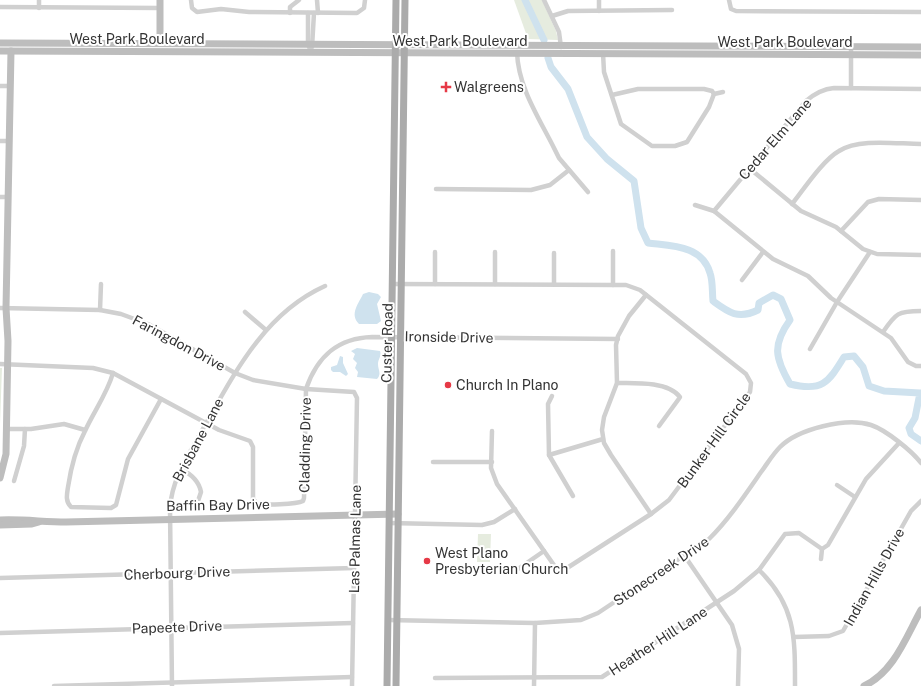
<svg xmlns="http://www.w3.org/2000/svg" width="921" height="686" font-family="'Public Sans',sans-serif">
<rect width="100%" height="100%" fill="#fff"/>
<g fill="#e6ecdf">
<polygon points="514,0 542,0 556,31 558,40 528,39"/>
<polygon points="0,368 2,368 0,424"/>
<polygon points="478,534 491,534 490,562 477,562"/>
</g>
<g fill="#cfe2ee">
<path d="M369 292 378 294 381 297 377 304 381 321 377 324H359C349 314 359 303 363 294Z"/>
<path d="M357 348 380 351C382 356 378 359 378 364 378 370 382 374 377 379L357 377 358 372 355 368 357 363 353 359 355 354 351 351Z"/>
<polygon points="340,356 343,357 343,363 348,374 346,376 340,372 333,372 331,370 331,367 337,365"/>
</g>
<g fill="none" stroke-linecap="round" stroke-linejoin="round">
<polyline stroke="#cfe2ee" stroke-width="1" points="920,393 921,393"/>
<g stroke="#cfe2ee" stroke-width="7">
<polyline points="525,0 544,40"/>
<path d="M548 58 551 67 568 89 587 137 607 159 634 181 641 228 648 243C671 246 702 245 710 273 713 281 712 292 713 301 728 312 738 320 758 310L759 303 773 295 781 299 790 320C772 345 775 358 790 384 822 392 828 383 844 357L854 356 863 367 869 386 884 391 920 393 915 418 909 428 911 434 921 441"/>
</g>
<g stroke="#d0d0d0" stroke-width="4.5">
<polyline points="191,0 192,8 197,12 221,9 249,12 357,13 364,8 365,0"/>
<polyline points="317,0 318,13"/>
<polyline points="544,0 559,32 561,47"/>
<polyline points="599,0 599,11"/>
<polyline points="729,0 731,9 736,11 921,12"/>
<polyline points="0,7 160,8"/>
<polyline points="39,8 39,0"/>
<polyline points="290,13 290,7 299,0"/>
<polyline points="308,13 308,44 311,52"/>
<polyline points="552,16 568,11 672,10"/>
<polyline points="312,47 314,13"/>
<path d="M517 52C518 87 539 118 554 148L559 158 588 192"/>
<polyline points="603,53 604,72 621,124 652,146 675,146 687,142 709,107 714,94"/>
<polyline points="0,86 11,86"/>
<polyline points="851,88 851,46"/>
<polyline points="714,94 723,92"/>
<polyline points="612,95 638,89 704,89 712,91 714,94"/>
<polyline points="0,141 10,141"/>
<polyline points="749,168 801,211 836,227 863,249 877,254 921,255"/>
<polyline points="436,189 531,190 550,185 569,170"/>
<polyline points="0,197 8,197"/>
<path d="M792 204C804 189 823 160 839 151 859 138 897 144 921 144"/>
<polyline points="695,205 714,211 773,259 808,276 831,298 891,338 908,362 916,366 921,366"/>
<path d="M714 211 806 101C814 94 823 89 834 88L921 89"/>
<polyline points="841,231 868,202 879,199 921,200"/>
<polyline points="435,252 435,284"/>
<polyline points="742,280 763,252"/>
<polyline points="392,284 613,285 626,285 640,290 746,374 751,383 750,392 669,500 651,514 564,570 556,568 497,484 491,468 492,431"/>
<polyline points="495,284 495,252"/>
<polyline points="554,284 554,253"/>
<polyline points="613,285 613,251"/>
<polyline points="646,295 629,316 618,336 616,345 617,383 604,417 602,430 604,443 611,455 651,514"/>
<polyline points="0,308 100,310 121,314 148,324 235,373 253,380 306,389 354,392 357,398 352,686"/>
<polyline points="100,310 101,284"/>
<polyline points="245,312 266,330"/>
<path d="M883 332C896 313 898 311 921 311"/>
<polyline points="810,349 837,302 870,252"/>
<path d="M0 364 93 368 113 373 219 430 250 441 253 447V498C254 501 255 501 257 503 263 506 297 504 303 501L304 498 306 389C317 357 337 338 372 337L618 339"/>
<path d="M113 373C107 394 94 411 85 431 76 448 71 467 68 487 67 494 65 501 71 507L111 508 116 505 128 459 161 399"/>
<path d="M617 383C634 383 668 381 680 397L678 400 659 426"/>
<polyline points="552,396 548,404 549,455 573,496"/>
<polyline points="6,429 31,429 64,424 85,430"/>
<polyline points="549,455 603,439"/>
<polyline points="433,462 492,462"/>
<path d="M181 469C191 474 199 481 201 492L198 501"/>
<polyline points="14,481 24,446 25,429"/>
<polyline points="837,485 855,497"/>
<polyline points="389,523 482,525 494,522 515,509"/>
<polyline points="684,555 732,625 739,649 738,686"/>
<polyline points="821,559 822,549 828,545 866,479 899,443"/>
<polyline points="518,569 544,551"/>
<path d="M759 570C796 606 795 638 795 686"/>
<polyline points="0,578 354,568"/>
<path d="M388 620 535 623 581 620 598 613 709 539C729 519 745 495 761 472 767 464 773 454 780 447 798 429 846 417 871 425 886 430 912 451 921 463"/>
<polyline points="0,633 353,623"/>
<polyline points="794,637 829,636 843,631 911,511 921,501"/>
<polyline points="435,678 602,677 734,591 759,570 785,534 799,533 822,549"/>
<polyline points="54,686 352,677"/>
<path d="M172 686 170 508C172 477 190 453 204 427 235 372 265 313 325 286"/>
<polyline points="534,686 535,623"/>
</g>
<g stroke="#bdbdbd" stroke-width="7">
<polyline points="0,43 921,47"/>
<polyline points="160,43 160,0"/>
<polyline points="0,51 921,55"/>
<polyline points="0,478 6,454 8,341 6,308 11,51"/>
<path d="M0 520C23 519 44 522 66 522L398 514"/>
<polyline points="0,525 32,524 39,522"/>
<path d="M864 686C894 672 906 637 921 610"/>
</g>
<g stroke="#ababab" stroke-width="7">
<polyline points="387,686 396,0"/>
<polyline points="396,686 405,0"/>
</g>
</g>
<g fill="#e63946" stroke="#fff" stroke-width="1.5">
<path d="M444 81h4v4h4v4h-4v4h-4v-4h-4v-4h4z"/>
<circle cx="448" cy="385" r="4"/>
<circle cx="427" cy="561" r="4"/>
</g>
<g text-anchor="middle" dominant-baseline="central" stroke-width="4" stroke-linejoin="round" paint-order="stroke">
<g font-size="14" fill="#333" stroke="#fff">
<text x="137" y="39">West Park Boulevard</text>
<text x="460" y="41">West Park Boulevard</text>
<text x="785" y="42">West Park Boulevard</text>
<text transform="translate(775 139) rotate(-49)">Cedar Elm Lane</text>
<text transform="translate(449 337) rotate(1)">Ironside Drive</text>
<text transform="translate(179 343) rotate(28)">Faringdon Drive</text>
<text transform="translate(387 343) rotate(-89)">Custer Road</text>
<text transform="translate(198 440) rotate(-62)">Brisbane Lane</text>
<text transform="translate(714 440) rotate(-54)">Bunker Hill Circle</text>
<text transform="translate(305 445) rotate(-89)">Cladding Drive</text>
<text transform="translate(218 505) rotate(-1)">Baffin Bay Drive</text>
<text transform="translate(355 539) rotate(-89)">Las Palmas Lane</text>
<text transform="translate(661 571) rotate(-34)">Stonecreek Drive</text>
<text transform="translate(177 573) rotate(-2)">Cherbourg Drive</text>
<text transform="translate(874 577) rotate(-61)">Indian Hills Drive</text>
<text transform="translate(177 627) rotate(-2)">Papeete Drive</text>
<text transform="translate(658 641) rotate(-33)">Heather Hill Lane</text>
</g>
<g font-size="14" fill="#333" stroke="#fff" text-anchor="start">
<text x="454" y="87">Walgreens</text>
<text x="456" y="385">Church In Plano</text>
<text x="435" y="553">West Plano<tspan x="435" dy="16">Presbyterian Church</tspan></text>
</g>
</g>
</svg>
